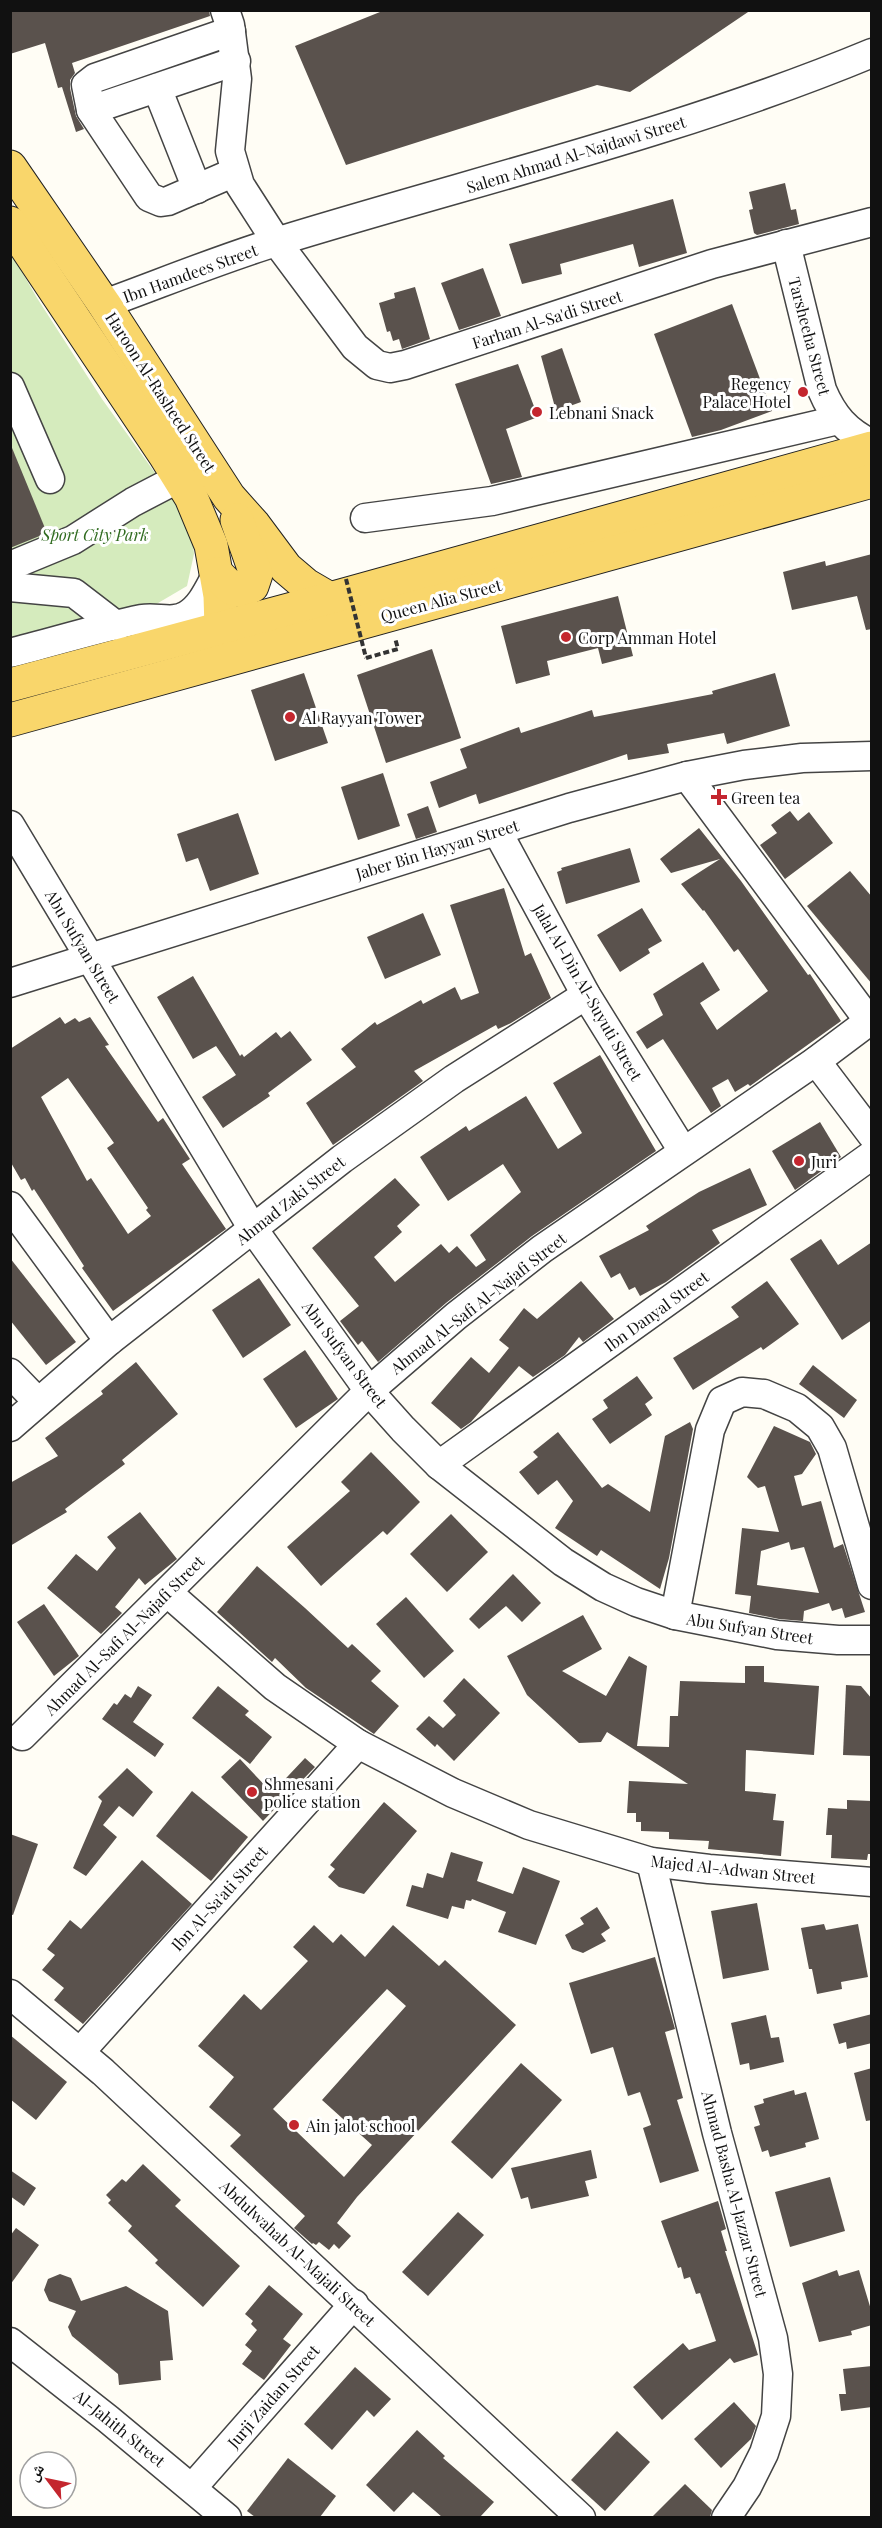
<svg xmlns="http://www.w3.org/2000/svg" width="882" height="2528" font-family="'Playfair Display','Noto Naskh Arabic',serif">
<rect width="100%" height="100%" fill="#fffdf5"/>
<polygon fill="#d5ebbd" points="10,251 37,298 102,399 191,523 194,554 187,586 153,606 10,642"/>
<g fill="#5a524d" fill-rule="evenodd">
<polygon points="10,10 209,10 210,16 72,63 75,73 70,80 70,88 76,116 84,129 76,132 62,87 58,88 45,43 10,54"/>
<polygon points="385,10 751,10 630,92 597,85 346,165 295,46"/>
<polygon points="785,183 791,210 796,209 799,224 757,235 754,233 749,210 753,209 749,192"/>
<polygon points="673,199 687,253 639,267 633,244 560,264 562,274 522,284 509,244"/>
<polygon points="483,268 501,316 459,330 441,283"/>
<polygon points="415,287 430,339 402,349 399,339 393,341 390,331 387,332 379,303 395,298 394,293"/>
<polygon points="732,304 772,411 721,430 692,437 654,334"/>
<polygon points="562,348 581,402 556,411 541,356"/>
<polygon points="518,364 538,417 506,429 522,477 491,484 455,384"/>
<polygon points="10,443 47,533 10,548"/>
<polygon points="872,554 872,629 866,630 857,596 792,610 783,572 825,561 826,566"/>
<polygon points="618,596 633,656 602,664 598,648 547,661 550,675 516,684 501,626"/>
<polygon points="432,649 461,738 386,763 357,675"/>
<polygon points="304,673 328,743 275,761 251,690"/>
<polygon points="775,673 790,726 727,744 724,733 667,744 669,753 628,760 627,754 479,804 476,794 439,808 430,782 467,768 460,749 519,727 521,733 592,710 594,717 713,694 712,691"/>
<polygon points="383,773 400,826 358,840 341,787"/>
<polygon points="428,806 437,832 416,839 407,814"/>
<polygon points="790,811 798,821 809,812 833,843 785,879 760,845 777,833 771,825"/>
<polygon points="238,813 259,874 210,891 198,858 186,862 177,834"/>
<polygon points="699,828 741,881 808,975 810,974 841,1021 750,1086 748,1084 735,1092 728,1079 712,1088 721,1106 711,1113 663,1039 647,1049 636,1032 663,1015 653,994 703,962 720,990 700,1003 717,1030 768,991 738,949 734,952 704,910 703,911 681,884 720,859 671,873 660,859"/>
<polygon points="630,848 640,882 566,904 557,872 562,870 561,868"/>
<polygon points="850,871 872,897 872,984 807,906"/>
<polygon points="504,888 525,956 531,953 551,998 511,1023 498,1029 496,1025 414,1071 423,1081 333,1145 306,1103 356,1067 341,1049 375,1022 377,1025 421,1000 423,1004 455,987 461,1000 479,993 450,905"/>
<polygon points="642,908 662,941 648,949 650,953 620,972 597,935"/>
<polygon points="423,913 441,955 385,979 367,937"/>
<polygon points="193,976 240,1056 242,1054 244,1057 276,1032 281,1038 290,1031 312,1060 268,1093 270,1096 223,1128 202,1097 236,1075 216,1046 193,1059 157,997"/>
<path d="M60 1017 65 1024 75 1018 79 1022 90 1017 109 1045 105 1046 158 1122 163 1118 190 1159 182 1164 226 1229 113 1311 82 1268 84 1266 34 1189 32 1191 25 1178 21 1180 10 1161V1049ZM68 1078 114 1143 107 1148 148 1208 146 1210 151 1216 128 1234 91 1178 87 1181 41 1097Z"/>
<polygon points="600,1055 656,1151 532,1236 446,1303 378,1362 362,1341 358,1345 340,1321 359,1306 312,1248 395,1178 420,1205 397,1226 402,1232 374,1257 395,1282 441,1244 449,1253 457,1246 476,1267 486,1260 470,1235 521,1192 503,1164 448,1201 420,1157 466,1126 469,1131 526,1096 558,1149 582,1133 553,1083"/>
<polygon points="820,1122 841,1157 795,1190 772,1151"/>
<polygon points="750,1168 767,1205 712,1230 720,1243 666,1282 640,1296 635,1287 629,1290 620,1273 611,1278 599,1256 649,1230 646,1226 699,1192"/>
<polygon points="821,1239 838,1265 872,1242 872,1320 842,1340 790,1259"/>
<polygon points="10,1258 76,1342 46,1365 10,1320"/>
<polygon points="259,1278 291,1325 243,1358 212,1310"/>
<polygon points="581,1281 614,1319 583,1342 579,1337 565,1355 533,1377 519,1366 471,1422 461,1429 431,1403 471,1357 489,1373 509,1348 499,1340 524,1308 537,1319"/>
<polygon points="767,1281 799,1324 763,1350 761,1347 693,1390 673,1358 739,1317 731,1307"/>
<polygon points="305,1350 338,1399 296,1428 263,1379"/>
<polygon points="136,1362 178,1414 122,1460 125,1464 65,1509 67,1512 10,1546 10,1483 58,1456 45,1438 103,1394 101,1391"/>
<polygon points="813,1365 857,1400 844,1418 799,1384"/>
<polygon points="637,1376 653,1398 645,1404 652,1415 610,1444 592,1419 608,1408 603,1400"/>
<polygon points="690,1422 693,1429 669,1558 660,1589 601,1550 597,1556 555,1528 573,1501 557,1480 538,1495 519,1472 538,1457 533,1452 558,1432 602,1488 608,1484 650,1512 665,1436"/>
<path d="M774 1426 810 1442 816 1454 802 1474 794 1476 802 1506 821 1501 834 1548 843 1544 865 1612 845 1618 842 1608 832 1611 829 1603 804 1611 803 1621 779 1619 749 1613 751 1596 735 1594 742 1528 779 1532 765 1486 758 1488 747 1477ZM789 1542 791 1550 804 1547 819 1593 757 1585 761 1551Z"/>
<polygon points="371,1452 420,1502 387,1535 383,1531 321,1586 287,1547 350,1491 341,1482"/>
<polygon points="140,1512 177,1559 145,1585 139,1578 115,1607 122,1613 101,1634 47,1588 76,1554 97,1571 116,1548 107,1537"/>
<polygon points="451,1514 488,1552 447,1592 410,1554"/>
<polygon points="257,1566 305,1608 348,1648 352,1644 381,1671 371,1681 399,1706 374,1734 306,1688 275,1658 272,1662 217,1612"/>
<polygon points="513,1574 541,1603 522,1622 506,1606 479,1629 469,1619"/>
<polygon points="406,1597 454,1651 424,1678 376,1624"/>
<polygon points="44,1604 79,1656 54,1676 17,1622"/>
<polygon points="583,1615 602,1649 562,1671 606,1696 629,1656 647,1666 637,1746 669,1747 670,1716 678,1716 680,1681 745,1683 745,1666 764,1666 764,1682 819,1686 814,1755 746,1750 745,1791 776,1794 773,1820 784,1821 781,1856 708,1849 709,1841 669,1839 669,1832 641,1831 641,1822 636,1822 636,1813 627,1813 629,1781 688,1784 607,1732 601,1742 579,1743 527,1695 507,1656"/>
<polygon points="464,1678 500,1713 454,1761 437,1744 435,1747 416,1729 429,1716 443,1728 456,1715 443,1701"/>
<polygon points="846,1685 861,1686 872,1699 872,1756 843,1755"/>
<polygon points="138,1686 152,1695 133,1722 164,1744 155,1757 102,1719 114,1703 117,1705 125,1694 131,1698"/>
<polygon points="218,1686 249,1711 245,1715 272,1737 250,1764 192,1718"/>
<polygon points="305,1758 315,1767 263,1821 221,1777 240,1759 272,1793"/>
<polygon points="127,1768 153,1792 133,1817 119,1806 103,1825 117,1837 86,1876 73,1868 102,1801 98,1797"/>
<polygon points="192,1791 248,1837 211,1881 156,1836"/>
<polygon points="847,1800 872,1801 872,1854 868,1854 867,1860 831,1858 832,1835 826,1835 828,1808 847,1809"/>
<polygon points="384,1802 417,1831 364,1894 339,1887 328,1877 335,1869 330,1865"/>
<polygon points="10,1834 38,1844 13,1915 10,1914"/>
<polygon points="451,1852 483,1862 477,1881 513,1894 523,1867 560,1881 536,1945 498,1932 506,1912 472,1899 471,1901 466,1900 464,1909 452,1906 448,1919 406,1906 412,1885 423,1888 427,1873 443,1878"/>
<polygon points="142,1860 192,1904 83,2024 54,2000 64,1988 42,1970 55,1955 47,1949 70,1920 81,1929"/>
<polygon points="757,1903 769,1970 723,1979 711,1911"/>
<polygon points="597,1907 610,1928 601,1934 606,1941 583,1953 572,1949 565,1935 584,1924 580,1918"/>
<polygon points="824,1924 826,1930 858,1924 868,1977 841,1982 842,1989 817,1994 812,1969 809,1969 801,1928"/>
<path d="M314 1925 333 1943 341 1934 365 1957 393 1925 439 1966 445 1960 516 2025 357 2197 337 2223 351 2236 339 2249 334 2244 329 2250 319 2242 316 2245 313 2243 312 2244 294 2228 305 2216 230 2146 241 2135 209 2107 234 2077 198 2046 244 1994 261 2010 308 1961 293 1947ZM387 1989 406 2006 322 2100 372 2145 344 2177 273 2109Z"/>
<polygon points="655,1957 675,2029 665,2032 683,2098 677,2100 699,2171 660,2183 643,2128 651,2125 640,2092 628,2096 613,2047 591,2054 569,1983"/>
<polygon points="872,2014 872,2043 847,2049 846,2042 839,2044 833,2024"/>
<polygon points="766,2015 771,2038 779,2037 784,2062 750,2070 749,2063 740,2065 731,2023"/>
<polygon points="10,2035 67,2082 36,2120 10,2099"/>
<polygon points="521,2063 562,2100 492,2179 451,2142"/>
<polygon points="872,2068 872,2120 866,2121 854,2073"/>
<polygon points="794,2090 795,2095 806,2092 819,2139 805,2143 806,2147 770,2157 768,2150 762,2152 754,2127 760,2125 754,2106 764,2103 763,2099"/>
<polygon points="591,2150 597,2178 585,2181 589,2196 531,2209 528,2197 521,2199 511,2168"/>
<polygon points="143,2164 181,2200 175,2206 240,2266 203,2307 155,2263 158,2260 128,2231 132,2226 108,2203 111,2200 106,2195 122,2179 126,2182"/>
<polygon points="10,2170 36,2188 24,2206 10,2196"/>
<polygon points="830,2177 845,2231 790,2247 775,2192"/>
<polygon points="718,2201 726,2229 721,2231 727,2251 725,2251 758,2355 734,2363 730,2358 662,2420 633,2387 683,2343 689,2350 716,2341 700,2293 696,2294 690,2277 684,2279 681,2267 678,2268 661,2221"/>
<polygon points="458,2212 484,2235 428,2296 402,2272"/>
<polygon points="16,2228 39,2245 10,2285 10,2236"/>
<polygon points="837,2270 839,2276 859,2270 872,2313 872,2325 851,2331 852,2335 819,2342 802,2283"/>
<polygon points="60,2274 71,2278 81,2301 126,2286 168,2311 173,2360 160,2361 161,2380 119,2385 118,2374 72,2336 68,2327 76,2311 49,2301 44,2290 48,2279"/>
<polygon points="269,2285 303,2314 283,2339 291,2345 264,2380 242,2364 252,2351 245,2345 257,2330 251,2324 253,2321 245,2314"/>
<polygon points="872,2366 872,2407 841,2411 839,2394 846,2394 843,2369"/>
<polygon points="355,2367 391,2399 374,2417 367,2410 332,2450 304,2424"/>
<polygon points="734,2402 756,2426 751,2439 721,2468 694,2439"/>
<polygon points="417,2430 445,2456 443,2458 494,2502 480,2517 442,2517 413,2492 394,2512 366,2485"/>
<polygon points="617,2431 650,2462 605,2511 571,2480"/>
<polygon points="288,2458 336,2496 320,2517 255,2517 247,2511"/>
<polygon points="685,2484 712,2510 710,2517 652,2517"/>
</g>
<g fill="none" stroke-linecap="round" stroke-linejoin="round">
<g stroke="#444" stroke-width="31">
<g id="minor">
<polyline points="225,10 230,25 237,79 230,151 240,185 276,241 355,347 377,365 390,368 405,365 712,264 872,222"/>
<polyline points="231,31 95,78 86,85 91,110 149,197 161,202 168,201 235,172"/>
<polyline points="157,88 197,189"/>
<polyline points="91,110 236,61"/>
<path d="M786 244 822 390C833 416 846 431 872 444"/>
<path d="M104 304C162 283 220 259 279 241 477 180 679 133 872 53"/>
<polyline points="10,387 50,479"/>
<polyline points="365,518 492,501 838,420"/>
<polyline points="10,566 73,540 133,502 179,478"/>
<polyline points="10,587 74,593 117,626"/>
<path d="M10 653C54 642 98 628 142 619 157 616 172 624 187 615 202 606 209 588 217 574"/>
<polyline points="687,776 869,1021"/>
<polyline points="10,825 253,1229 369,1391 403,1429 439,1465 563,1562 603,1587 636,1602 675,1615 777,1635 838,1640 872,1640"/>
<polyline points="497,831 586,995 683,1151"/>
<polyline points="10,983 569,808 687,776 744,765 802,758 872,756"/>
<polyline points="816,1061 872,1135"/>
<polyline points="10,1206 109,1341"/>
<polyline points="10,1373 38,1402"/>
<polyline points="10,1427 109,1341 342,1159 454,1079 586,995"/>
<polyline points="439,1465 872,1155"/>
<polyline points="168,1593 275,1687 358,1744 453,1793 529,1825 651,1862 709,1869 872,1882"/>
<polyline points="675,1615 710,1430 722,1401 742,1392 764,1394 797,1408 820,1427 832,1448 872,1585"/>
<polyline points="22,1736 369,1391 456,1316 542,1249 816,1061 872,1019"/>
<polyline points="651,1862 717,2133 773,2338 778,2374 776,2416 764,2453 747,2487 726,2518"/>
<polyline points="10,1994 103,2072 581,2518"/>
<polyline points="80,2052 358,1744"/>
<polyline points="10,2342 108,2419 227,2518"/>
<polyline points="192,2488 354,2304"/>
</g>
</g>
<g stroke="#222" stroke-width="35">
<g id="major">
<polyline points="10,167 104,304 229,497 254,525 286,568 306,585 330,599"/>
<polyline points="10,223 165,455 191,497 211,545 220,596 221,627"/>
<polyline points="217,574 231,588 242,591 252,586 256,574 237,520"/>
<polyline points="10,685 330,599 872,448"/>
<polyline points="10,720 872,481"/>
</g>
</g>
<polyline stroke="#333" stroke-width="4" stroke-dasharray="6 3" stroke-linecap="butt" points="366,658 398,649 395,638"/>
<use href="#minor" stroke="#fff" stroke-width="28"/>
<use href="#major" stroke="#f9d66b" stroke-width="33"/>
<polyline stroke="#333" stroke-width="4" stroke-dasharray="6 3" stroke-linecap="butt" points="346,579 366,658"/>
</g>
<g fill="#c4262e" stroke="#fff" stroke-width="2">
<circle cx="803" cy="392" r="6"/>
<circle cx="537" cy="412" r="6"/>
<circle cx="566" cy="637" r="6"/>
<circle cx="290" cy="717" r="6"/>
<path d="M716 788h6v6h6v6h-6v6h-6v-6h-6v-6h6z"/>
<circle cx="799" cy="1161" r="6"/>
<circle cx="252" cy="1792" r="6"/>
<circle cx="294" cy="2125" r="6"/>
</g>
<g text-anchor="middle" dominant-baseline="central" stroke-width="6" stroke-linejoin="round" paint-order="stroke">
<g font-size="16" fill="#111" stroke="#fff">
<text transform="translate(576 154) rotate(-17)">Salem Ahmad Al-Najdawi Street</text>
<text transform="translate(190 273) rotate(-20)">Ibn Hamdees Street</text>
<text transform="translate(547 319) rotate(-18)">Farhan Al-Sa'di Street</text>
<text transform="translate(810 336) rotate(75)">Tarsheeha Street</text>
<text transform="translate(161 392) rotate(57)">Haroon Al-Rasheed Street</text>
<text transform="translate(441 600) rotate(-15)">Queen Alia Street</text>
<text transform="translate(437 849) rotate(-17)">Jaber Bin Hayyan Street</text>
<text transform="translate(83 946) rotate(59)">Abu Sufyan Street</text>
<text transform="translate(588 992) rotate(60)">Jalal Al-Din Al-Suyuti Street</text>
<text transform="translate(290 1200) rotate(-38)">Ahmad Zaki Street</text>
<text transform="translate(478 1303) rotate(-38)">Ahmad Al-Safi Al-Najafi Street</text>
<text transform="translate(656 1311) rotate(-36)">Ibn Danyal Street</text>
<text transform="translate(345 1354) rotate(53)">Abu Sufyan Street</text>
<text transform="translate(750 1628) rotate(9)">Abu Sufyan Street</text>
<text transform="translate(124 1635) rotate(-45)">Ahmad Al-Safi Al-Najafi Street</text>
<text transform="translate(733 1869) rotate(6)">Majed Al-Adwan Street</text>
<text transform="translate(219 1898) rotate(-48)">Ibn Al-Sa'ati Street</text>
<text transform="translate(735 2194) rotate(75)">Ahmad Basha Al-Jazzar Street</text>
<text transform="translate(298 2253) rotate(43)">Abdulwahab Al-Majali Street</text>
<text transform="translate(273 2396) rotate(-49)">Jurji Zaidan Street</text>
<text transform="translate(120 2428) rotate(39)">Al-Jahith Street</text>
</g>
<g font-size="16" fill="#111" stroke="#fff" text-anchor="start">
<text x="791" y="383" text-anchor="end">Regency<tspan x="791" dy="18">Palace Hotel</tspan></text>
<text x="549" y="412">Lebnani Snack</text>
<text x="578" y="637">Corp Amman Hotel</text>
<text x="302" y="717">Al Rayyan Tower</text>
<text x="731" y="797">Green tea</text>
<text x="811" y="1161">Juri</text>
<text x="264" y="1783">Shmesani<tspan x="264" dy="18">police station</tspan></text>
<text x="306" y="2125">Ain jalot school</text>
</g>
<g font-size="16" font-style="italic" fill="#2f6b1f" stroke="#fff">
<text x="95" y="534">Sport City Park</text>
</g>
</g>
<rect width="882" height="2528" fill="none" stroke="#111111" stroke-width="24"/>
<g transform="translate(48 2480) rotate(302)"><circle r="28" fill="#ffffff" stroke="#a0a0a0" stroke-width="1.5"/>
<path d="M0-4.5L10 22L0 15L-10 22Z" fill="#c4262e"/>
<text y="-9" font-size="16" font-weight="bold" text-anchor="middle" fill="#111111">ش</text>
</g>
</svg>
